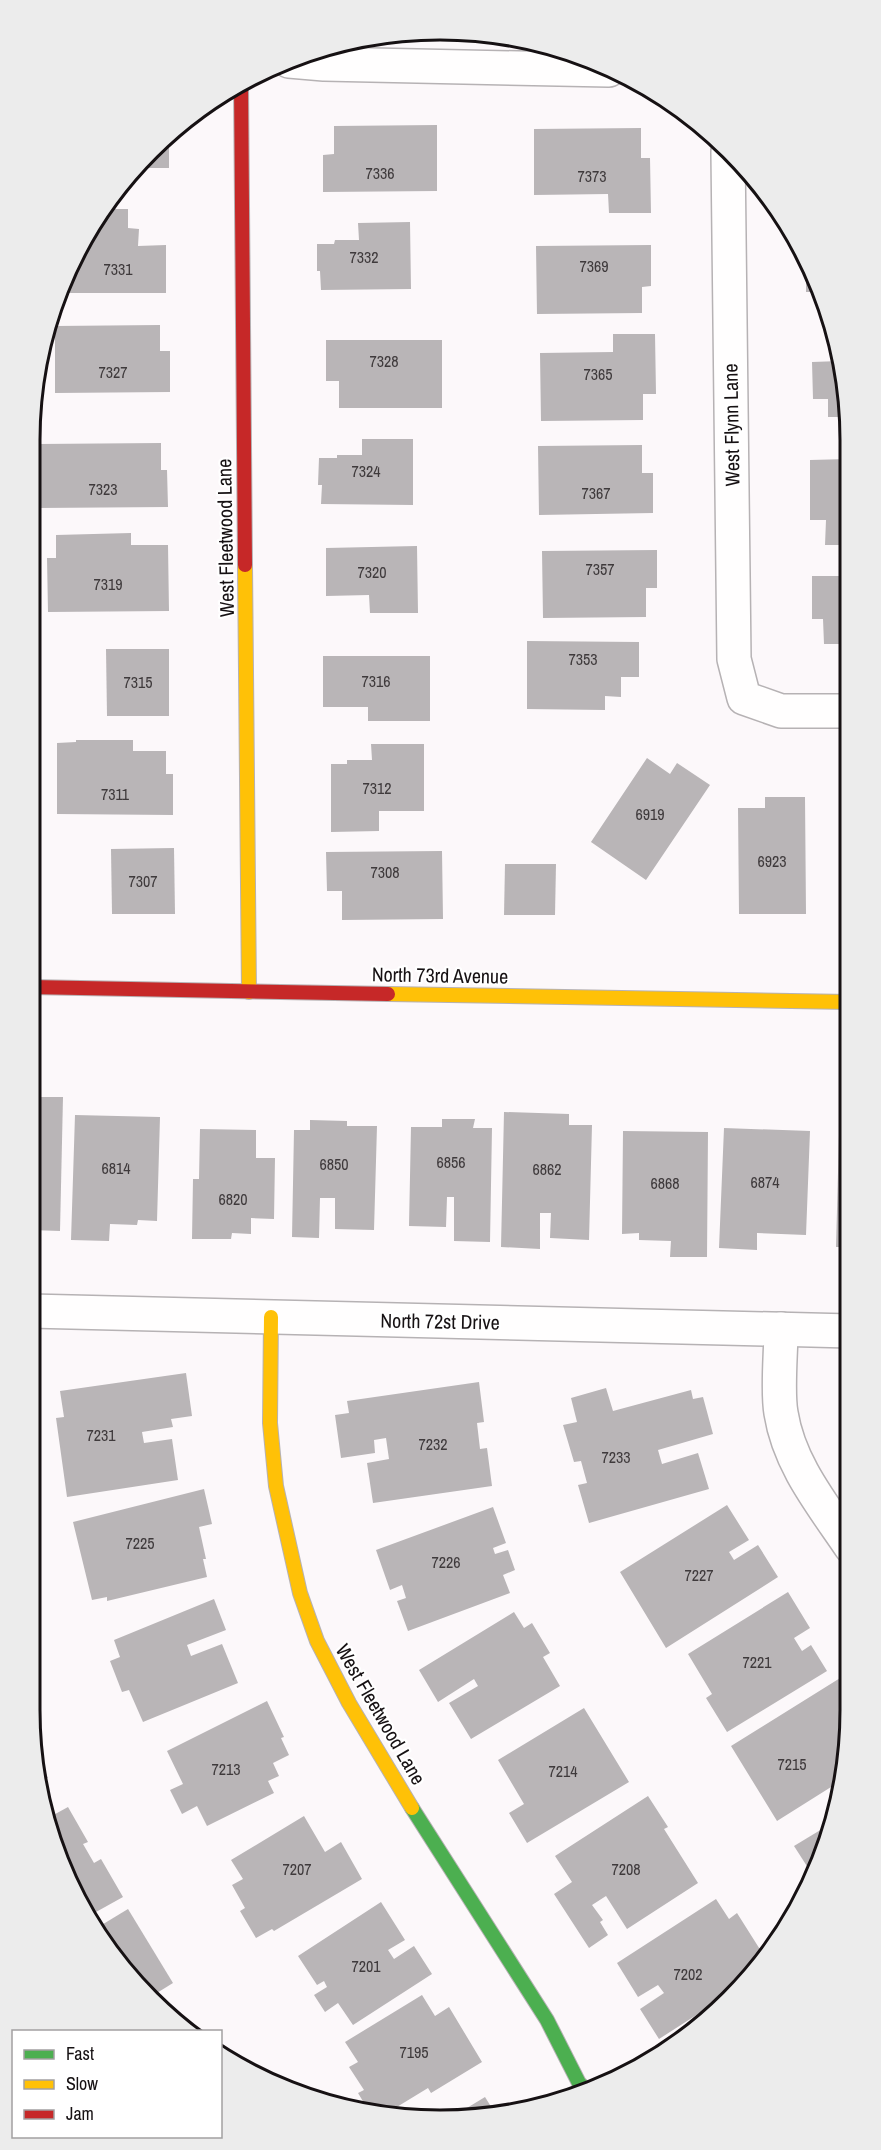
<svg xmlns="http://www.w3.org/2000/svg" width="881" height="2150" font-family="'Archivo Narrow',sans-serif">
<rect width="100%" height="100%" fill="#fcf8fa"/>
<g fill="#b9b5b7">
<polygon points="437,125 437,191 323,192 323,155 334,154 334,126"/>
<polygon points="641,128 641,158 650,158 651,213 609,213 608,194 534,195 534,129"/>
<polygon points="169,135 169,168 134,168 160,144"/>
<polygon points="104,209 128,209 128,228 139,229 138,246 166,245 166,293 59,293 85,236"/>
<polygon points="410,222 411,289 321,290 320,271 317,271 317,244 334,244 335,240 359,240 358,223"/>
<polygon points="651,245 651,286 642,287 642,313 537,314 536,246"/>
<polygon points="806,254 809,259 819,292 806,292"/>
<polygon points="160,325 160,351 170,351 170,392 55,393 55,326"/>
<polygon points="613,334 655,334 656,394 643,394 643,420 541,421 540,353 613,352"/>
<polygon points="326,340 442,340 442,408 339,408 339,381 326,381"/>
<polygon points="840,361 847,387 848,430 844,430 844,417 828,417 828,399 813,399 812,362"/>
<polygon points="362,439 413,439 413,505 321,504 322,485 318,485 319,458 337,458 337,455 362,455"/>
<polygon points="161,443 161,470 167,470 168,507 38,508 38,444"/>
<polygon points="642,445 642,473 653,473 653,513 539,515 538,446"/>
<polygon points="848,459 848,545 825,545 826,520 810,520 810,460"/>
<polygon points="131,533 131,545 168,545 169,611 48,612 47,558 56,558 56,535"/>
<polygon points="417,546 418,613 370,613 369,595 326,596 326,548"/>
<polygon points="657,550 657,588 646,588 646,617 543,618 542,551"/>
<polygon points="812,576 848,576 848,644 824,644 823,619 812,619"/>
<polygon points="527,641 639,642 639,677 621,677 621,697 605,696 605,710 527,709"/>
<polygon points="106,649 169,649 169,716 107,716"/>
<polygon points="323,656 430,656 430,721 368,721 368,707 323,707"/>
<polygon points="76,740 133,740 133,751 166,751 166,774 173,774 173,815 57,814 57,743 76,742"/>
<polygon points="371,744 424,744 424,811 379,811 379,831 331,832 331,764 347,764 347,760 372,760"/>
<polygon points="647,758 670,774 677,763 710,785 646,880 591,842"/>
<polygon points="847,783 849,783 849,913 843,913"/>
<polygon points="765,797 805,797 806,914 739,914 738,808 765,808"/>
<polygon points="174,848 175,914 112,914 111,849"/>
<polygon points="442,851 443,919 342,920 342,891 327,891 326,852"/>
<polygon points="505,864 556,864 555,915 504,915"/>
<polygon points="30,1097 63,1097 60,1231 30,1230"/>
<polygon points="504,1112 569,1114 569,1125 592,1125 589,1240 550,1238 551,1213 540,1213 540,1249 501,1247"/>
<polygon points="75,1115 160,1117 157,1221 138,1220 137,1225 110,1224 109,1241 71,1240"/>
<polygon points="442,1119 475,1119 473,1128 492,1128 490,1242 454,1241 454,1197 447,1197 446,1227 409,1226 411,1127 442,1127"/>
<polygon points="310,1120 347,1121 347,1126 377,1126 374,1230 335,1229 335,1198 320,1198 319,1238 292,1237 294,1130 310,1130"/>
<polygon points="724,1128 810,1131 806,1235 757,1233 757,1250 719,1248"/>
<polygon points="200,1129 256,1130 256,1158 275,1158 274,1219 251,1218 251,1234 232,1233 231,1239 192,1239 193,1179 199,1179"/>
<polygon points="623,1131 708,1132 707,1257 670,1257 671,1241 639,1240 639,1233 622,1234"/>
<polygon points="839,1135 849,1135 850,1247 836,1247"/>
<polygon points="186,1373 192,1416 171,1419 173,1427 142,1432 144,1443 172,1439 178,1480 67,1497 56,1418 64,1417 60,1391"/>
<polygon points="479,1382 484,1422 477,1423 480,1449 487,1448 492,1486 373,1503 367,1463 389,1459 386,1438 374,1440 375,1453 341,1458 335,1415 349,1413 347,1401"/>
<polygon points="606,1388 613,1411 691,1390 693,1399 703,1397 713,1434 658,1450 662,1464 698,1453 709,1489 589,1523 578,1485 587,1483 581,1461 574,1462 563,1425 577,1422 571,1398"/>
<polygon points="204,1489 212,1524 199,1527 206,1559 203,1559 207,1577 107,1601 107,1597 92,1600 73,1522"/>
<polygon points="727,1505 749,1540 729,1552 734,1560 758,1545 778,1577 666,1648 620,1572"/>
<polygon points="493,1507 506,1543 493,1548 495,1554 508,1550 515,1570 503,1575 510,1593 408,1631 397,1601 406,1598 402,1585 390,1590 376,1550"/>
<polygon points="788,1592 810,1628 794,1638 802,1651 811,1645 827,1671 727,1732 706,1698 712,1694 688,1654"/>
<polygon points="214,1599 226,1630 187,1645 191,1656 222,1644 238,1683 143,1722 129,1690 122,1692 110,1661 120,1657 114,1640"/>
<polygon points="514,1612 524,1628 532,1623 550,1653 543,1657 560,1686 471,1739 449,1703 478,1686 474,1679 438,1702 419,1670"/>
<polygon points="845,1675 851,1686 851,1710 839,1718 846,1729 848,1727 839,1782 777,1821 731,1746"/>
<polygon points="267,1701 284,1737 281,1738 289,1755 273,1763 279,1776 268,1781 274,1793 207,1826 197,1806 182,1814 170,1790 183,1784 167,1751"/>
<polygon points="584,1708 629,1782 527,1843 509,1813 524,1804 498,1760"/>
<polygon points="37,1751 48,1778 42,1780"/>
<polygon points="648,1796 668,1827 664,1829 698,1883 627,1929 606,1896 592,1905 603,1920 600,1922 608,1935 589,1948 554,1894 572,1882 555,1856"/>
<polygon points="68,1807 88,1842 83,1844 94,1863 101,1859 123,1897 87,1917 52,1842 48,1818"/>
<polygon points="304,1816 325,1852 341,1842 362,1879 274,1931 272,1929 256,1938 240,1911 245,1908 232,1885 243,1879 231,1860"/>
<polygon points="832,1823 829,1841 812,1874 794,1846"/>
<polygon points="716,1899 729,1919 737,1913 766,1959 740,1987 659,2039 640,2009 664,1993 658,1985 638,1997 617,1963"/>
<polygon points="381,1902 405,1940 388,1950 394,1959 414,1946 432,1974 353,2025 338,2003 325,2012 314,1995 327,1987 324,1981 317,1985 298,1956"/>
<polygon points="128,1909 173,1983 152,1996 132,1980 95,1929"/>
<polygon points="422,1995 435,2016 449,2007 482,2062 431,2093 428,2088 387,2113 386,2110 378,2114 370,2113 358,2093 364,2090 349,2067 358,2062 345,2042"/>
<polygon points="485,2097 495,2113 457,2114"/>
</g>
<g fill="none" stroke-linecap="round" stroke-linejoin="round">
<g stroke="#b6b2b4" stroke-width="36">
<g id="street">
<polyline points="289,61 324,64 609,70"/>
<polyline points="728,152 734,659 744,698 781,711 848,711"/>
<polyline points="30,1311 850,1331"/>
<path d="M781 1329C781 1353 777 1391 781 1413 789 1464 822 1504 851 1547"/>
</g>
</g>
<g stroke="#b6b2b4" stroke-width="16">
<polyline id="fast" points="412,1808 547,2020 579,2083 584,2088"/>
</g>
<g stroke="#b6b2b4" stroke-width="16">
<g id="slow">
<polyline points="245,565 249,992"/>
<polyline points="388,994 849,1002"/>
<polyline points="271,1317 270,1423 276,1486 300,1593 317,1641 349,1703 412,1808"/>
</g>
</g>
<g stroke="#b6b2b4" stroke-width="16">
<g id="jam">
<polyline points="241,84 245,565"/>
<polyline points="30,987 388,994"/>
</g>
</g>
<use href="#street" stroke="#fffefe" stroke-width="33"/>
<use href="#fast" stroke="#4caf50" stroke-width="14"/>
<use href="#slow" stroke="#ffc107" stroke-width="14"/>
<use href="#jam" stroke="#c62828" stroke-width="14"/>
</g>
<g text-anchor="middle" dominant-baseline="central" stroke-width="4.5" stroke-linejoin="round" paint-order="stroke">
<g font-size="16" fill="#3f3a3c">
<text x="380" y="173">7336</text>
<text x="592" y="176">7373</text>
<text x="364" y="257">7332</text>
<text x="594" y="266">7369</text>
<text x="118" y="269">7331</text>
<text x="384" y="361">7328</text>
<text x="113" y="372">7327</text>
<text x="598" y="374">7365</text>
<text x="366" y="471">7324</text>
<text x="103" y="489">7323</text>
<text x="596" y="493">7367</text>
<text x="600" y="569">7357</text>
<text x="372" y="572">7320</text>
<text x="108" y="584">7319</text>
<text x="583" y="659">7353</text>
<text x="376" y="681">7316</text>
<text x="138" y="682">7315</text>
<text x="377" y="788">7312</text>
<text x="115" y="794">7311</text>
<text x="650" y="814">6919</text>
<text x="772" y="861">6923</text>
<text x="385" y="872">7308</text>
<text x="143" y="881">7307</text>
<text x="451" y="1162">6856</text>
<text x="334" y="1164">6850</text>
<text x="116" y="1168">6814</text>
<text x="547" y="1169">6862</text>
<text x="765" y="1182">6874</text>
<text x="665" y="1183">6868</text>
<text x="233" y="1199">6820</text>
<text x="101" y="1435">7231</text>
<text x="433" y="1444">7232</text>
<text x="616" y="1457">7233</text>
<text x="140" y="1543">7225</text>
<text x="446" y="1562">7226</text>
<text x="699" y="1575">7227</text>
<text x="757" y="1662">7221</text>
<text x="792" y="1764">7215</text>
<text x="226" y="1769">7213</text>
<text x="563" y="1771">7214</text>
<text x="297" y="1869">7207</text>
<text x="626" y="1869">7208</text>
<text x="366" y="1966">7201</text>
<text x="688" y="1974">7202</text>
<text x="414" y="2052">7195</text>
</g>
<g font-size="20" fill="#161113" stroke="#fff">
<text transform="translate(731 425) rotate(-91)">West Flynn Lane</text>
<text transform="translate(225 538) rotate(-91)">West Fleetwood Lane</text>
<text transform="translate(440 975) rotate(1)">North 73rd Avenue</text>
<text transform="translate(440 1321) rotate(1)">North 72st Drive</text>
<text transform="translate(381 1714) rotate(60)">West Fleetwood Lane</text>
</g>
</g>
<path d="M0 0H881V2150H0ZM440 40H440A400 400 0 0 1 840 440V1710A400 400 0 0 1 440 2110H440A400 400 0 0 1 40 1710V440A400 400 0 0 1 440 40Z" fill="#ececec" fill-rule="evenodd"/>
<path fill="none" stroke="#161113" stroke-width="3" d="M440 40H440A400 400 0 0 1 840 440V1710A400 400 0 0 1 440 2110H440A400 400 0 0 1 40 1710V440A400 400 0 0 1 440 40Z"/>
<rect x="12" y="2030" width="210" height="108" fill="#ffffff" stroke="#a2a0a1" stroke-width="1.5"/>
<rect x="24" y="2050" width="30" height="9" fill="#4caf50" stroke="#a2a0a1" stroke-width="1.5"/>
<text x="66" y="2060" font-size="18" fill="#161113">Fast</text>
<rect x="24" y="2080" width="30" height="9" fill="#ffc107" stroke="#a2a0a1" stroke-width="1.5"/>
<text x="66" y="2090" font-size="18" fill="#161113">Slow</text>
<rect x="24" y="2110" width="30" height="9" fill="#c62828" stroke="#a2a0a1" stroke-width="1.5"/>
<text x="66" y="2120" font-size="18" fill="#161113">Jam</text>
</svg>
